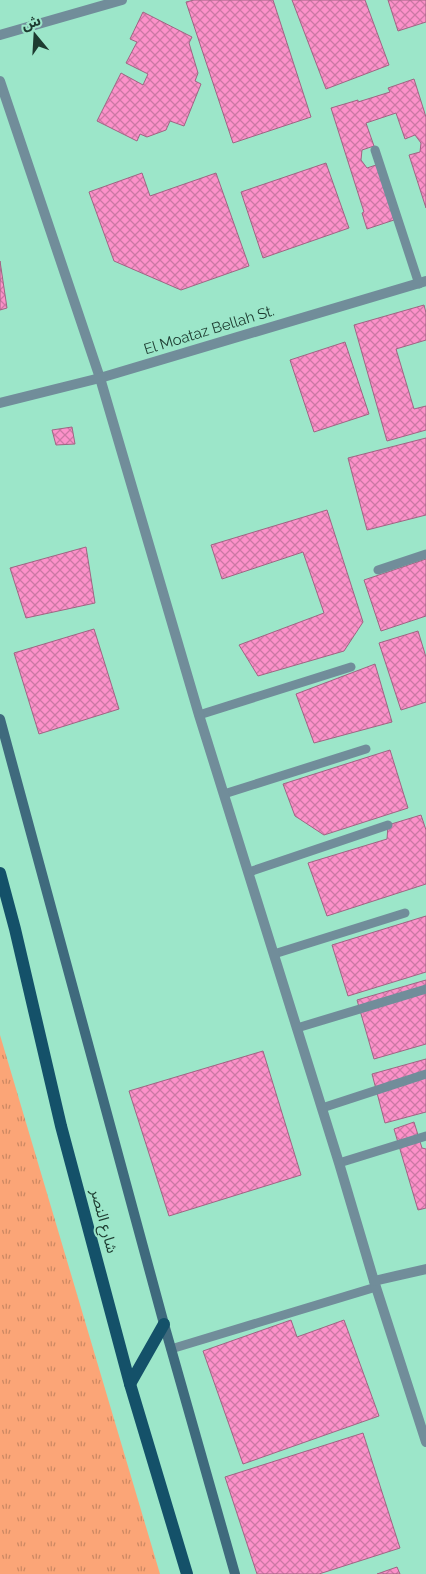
<svg xmlns="http://www.w3.org/2000/svg" width="426" height="1574" font-family="Raleway,'Noto Sans Arabic',sans-serif">
<defs>
<pattern id="grass-tufts" width="24" height="20" patternUnits="userSpaceOnUse" patternTransform="scale(1.25)"><rect width="24" height="20" fill="#fba577"/><path d="M3 7l-1-3M5 7V3M7 7l1-3M15 17l-1-3M17 17v-4M19 17l1-3" fill="none" stroke="#cb8862"/></pattern>
<pattern id="building-cross-hatch" width="8" height="8" patternUnits="userSpaceOnUse" patternTransform="scale(1.25)"><rect width="8" height="8" fill="#fc91c9"/><path d="M0 0l8 8M0 8l8-8" fill="none" stroke="#cb78a4"/></pattern>
</defs>
<rect width="100%" height="100%" fill="#9ce6c9"/>
<polygon fill="url(#grass-tufts)" points="0,1035 160,1574 0,1574"/>
<g fill="url(#building-cross-hatch)" stroke="#9f6583">
<polygon points="194,0 273,0 311,117 233,143 186,2"/>
<polygon points="292,0 365,0 389,65 326,89"/>
<polygon points="388,0 426,0 426,22 398,31"/>
<polygon points="143,12 192,37 189,43 198,73 195,81 201,84 184,126 170,121 166,130 147,137 140,134 137,141 97,121 121,73 143,85 148,74 126,63 137,42 130,39"/>
<polygon points="414,79 426,117 426,208 409,155 420,152 421,143 415,135 405,139 396,113 366,123 374,146 362,150 361,160 367,168 379,164 397,219 367,229 362,213 364,212 331,108 358,100 358,102 390,92 388,88"/>
<polygon points="326,163 349,228 263,258 241,192"/>
<polygon points="142,173 150,196 216,173 249,266 181,290 114,261 89,192"/>
<polygon points="0,261 7,308 0,310"/>
<polygon points="424,305 426,313 426,340 396,349 414,409 426,406 426,430 387,441 354,325"/>
<polygon points="345,342 369,414 314,432 290,360"/>
<polygon points="72,427 75,444 56,445 52,430"/>
<polygon points="426,438 426,515 367,530 348,458"/>
<polygon points="327,510 363,622 344,651 258,676 239,645 324,613 303,552 222,579 211,545"/>
<polygon points="86,547 95,603 26,618 10,568"/>
<polygon points="426,559 426,616 381,631 364,580"/>
<polygon points="94,629 119,709 39,734 14,653"/>
<polygon points="418,631 426,657 426,702 401,710 379,643"/>
<polygon points="375,664 392,722 314,743 296,694"/>
<polygon points="390,750 408,808 324,835 295,816 283,784"/>
<polygon points="421,815 426,830 426,884 327,916 308,863 387,839 388,825"/>
<polygon points="426,916 426,972 348,996 332,945"/>
<polygon points="426,980 426,1044 374,1059 357,1000"/>
<polygon points="263,1051 301,1175 169,1216 129,1091"/>
<polygon points="426,1059 426,1112 385,1123 372,1074"/>
<polygon points="414,1122 422,1148 426,1149 426,1208 418,1210 394,1129"/>
<polygon points="291,1320 297,1337 344,1320 379,1416 243,1464 203,1351"/>
<polygon points="363,1433 400,1548 319,1574 257,1574 225,1477"/>
<polygon points="397,1567 400,1574 377,1574"/>
</g>
<g fill="none" stroke-linecap="round" stroke-linejoin="round">
<g stroke="#718d9a" stroke-width="9">
<polyline points="375,150 419,284"/>
<polyline points="378,570 426,554"/>
<polyline points="199,715 351,667"/>
<polyline points="224,794 366,749"/>
<polyline points="249,872 388,825"/>
<polyline points="274,954 405,913"/>
<polyline points="297,1028 426,989"/>
<polyline points="322,1108 426,1074"/>
<polyline points="339,1163 426,1136"/>
<polyline points="171,1349 376,1287"/>
</g>
<g stroke="#718d9a" stroke-width="10">
<polyline points="0,35 122,0"/>
<polyline points="0,81 100,378 199,715 339,1163 374,1281 426,1442"/>
<polyline points="0,403 100,378 426,281"/>
<polyline points="374,1281 426,1269"/>
</g>
<polyline stroke="#3f6a7d" stroke-width="10" points="0,719 164,1324 235,1574"/>
<g stroke="#145169" stroke-width="12">
<polyline points="0,873 15,929 61,1126 130,1384 187,1574"/>
<polyline points="130,1384 164,1324"/>
</g>
</g>
<g text-anchor="middle" dominant-baseline="central" stroke-width="4" stroke-linejoin="round" paint-order="stroke">
<g font-size="15" fill="#1d3b30" stroke="#9ce6c9">
<text transform="translate(209 330) rotate(-17)">El Moataz Bellah St.</text>
<text transform="translate(104 1221) rotate(75)">شارع النصر</text>
</g>
</g>
<g transform="translate(35 35) rotate(342)" stroke="#9ce6c9" stroke-width="4" paint-order="stroke">
<path d="M0-4L9 19L0 12L-9 19Z" fill="#1d3b30"/>
<text y="-8" font-size="14" font-weight="bold" text-anchor="middle" fill="#1d3b30">ش</text>
</g>
</svg>
